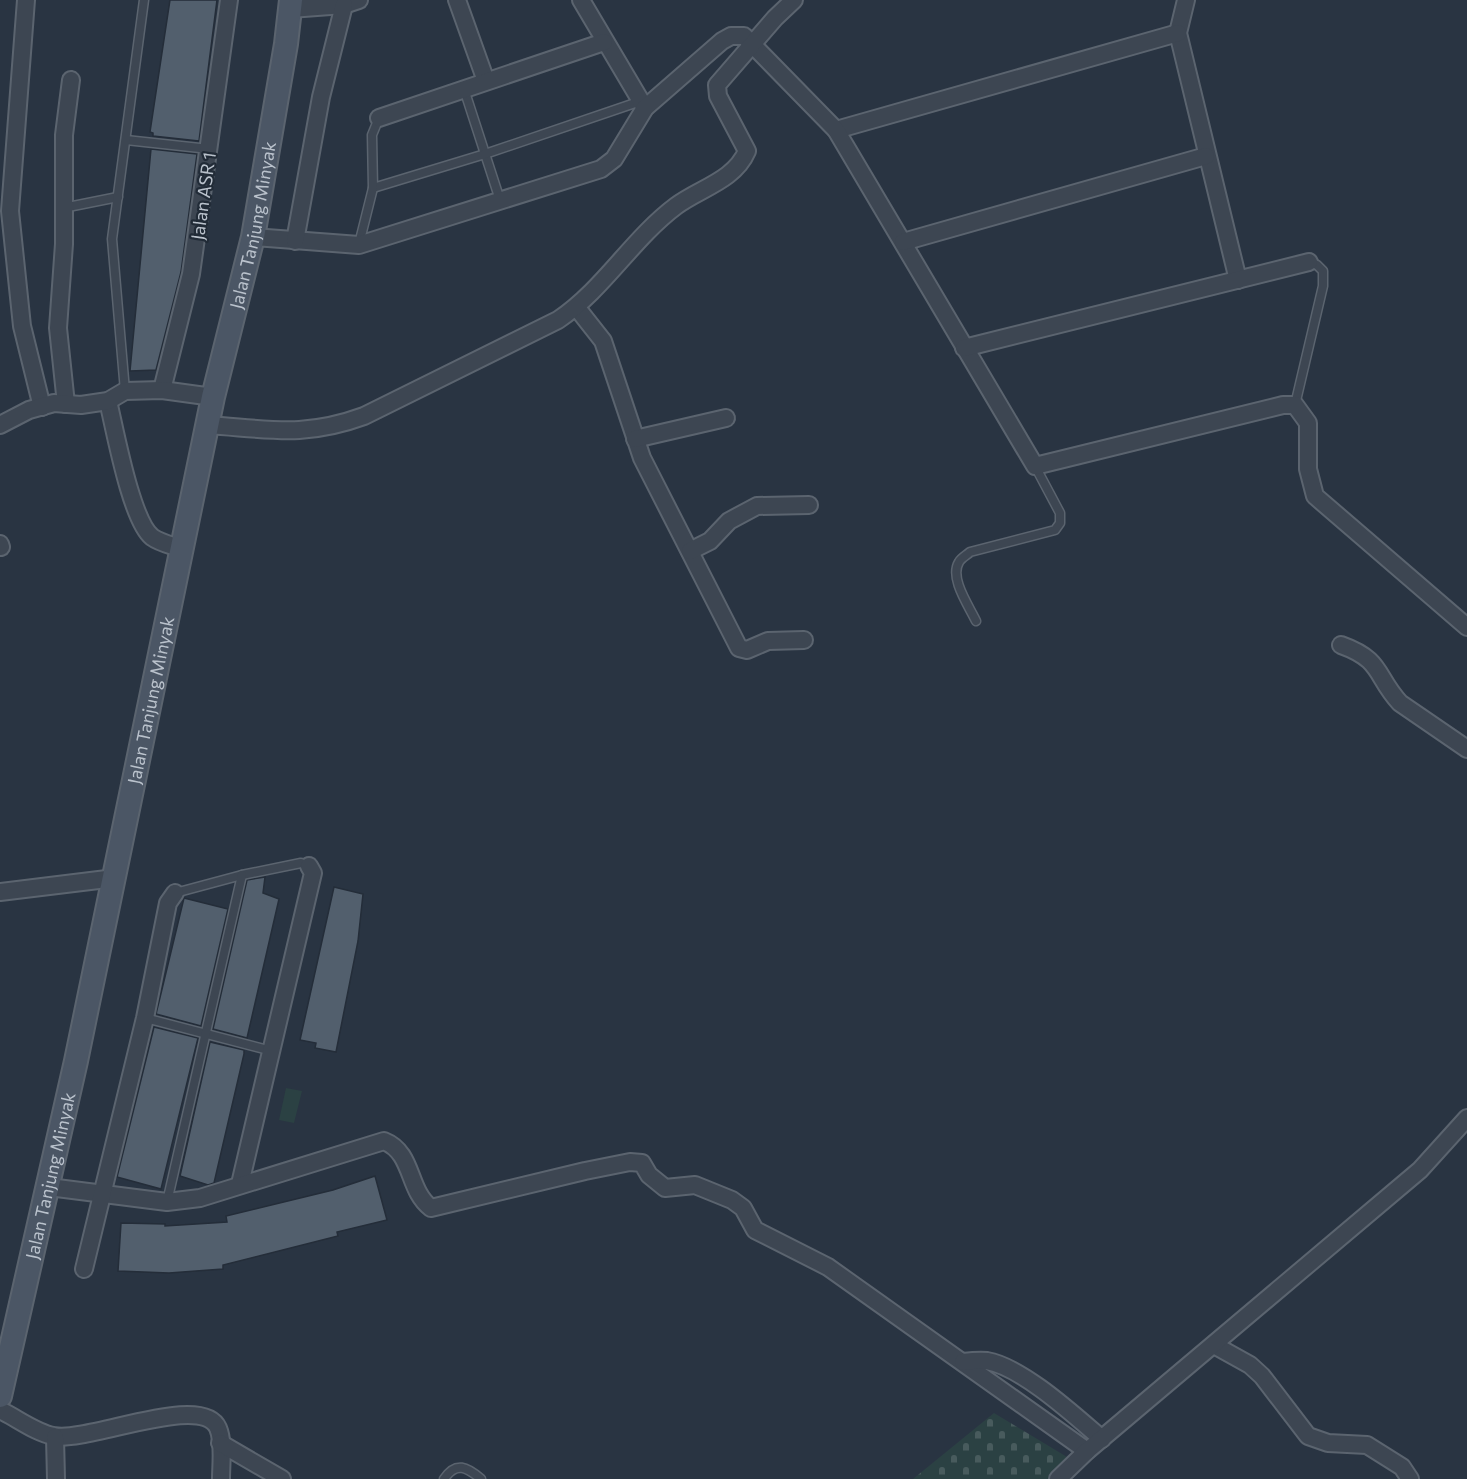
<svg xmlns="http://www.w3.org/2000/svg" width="1467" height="1479" font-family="Commissioner,sans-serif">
<defs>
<pattern id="cemetery-stones" width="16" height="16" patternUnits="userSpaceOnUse" patternTransform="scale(1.5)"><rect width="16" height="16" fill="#2b4143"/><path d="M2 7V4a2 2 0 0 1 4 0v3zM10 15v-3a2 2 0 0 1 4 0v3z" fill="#485b5d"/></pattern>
</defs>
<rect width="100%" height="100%" fill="#293442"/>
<polygon fill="url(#cemetery-stones)" points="994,1413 1067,1457 1049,1479 913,1479"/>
<polygon fill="#2b4143" points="286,1088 302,1091 294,1123 279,1120"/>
<g fill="#525f6d" stroke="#242d39" stroke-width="1.5">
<polygon points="170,0 217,0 199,141 153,136 153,133 150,132"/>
<polygon points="151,149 197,154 181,272 156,370 130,371"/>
<polygon points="265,877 263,893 279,899 247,1038 213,1029 247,880"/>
<polygon points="334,887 363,894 358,941 336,1052 315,1048 316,1043 300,1040"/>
<polygon points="184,898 228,909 201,1026 156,1014"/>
<polygon points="154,1027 198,1038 161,1189 117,1177"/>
<polygon points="210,1042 244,1050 244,1054 214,1183 208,1185 180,1176"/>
<polygon points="375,1176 387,1220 337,1232 338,1236 223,1265 223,1269 169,1273 118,1271 121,1223 165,1224 165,1226 227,1222 226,1216 333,1190"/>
</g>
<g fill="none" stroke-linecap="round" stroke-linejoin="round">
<g stroke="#5b646f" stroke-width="11">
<g id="lane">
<polyline points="464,89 500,200"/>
<polyline points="126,140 209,149"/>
<polyline points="373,188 485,154 641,101"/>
<polyline points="63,208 118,197"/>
<polyline points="359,244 373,188 372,135 379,118"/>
<polyline points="125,391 112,239 144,0"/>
<polyline points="1295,405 1323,286 1323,271 1317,265 1309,262"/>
<path d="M976 621C969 606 949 578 959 562 961 558 967 555 970 552L1055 530 1060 523V513L1035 466"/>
<polyline points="175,893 242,875 301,863 309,866"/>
<polyline points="145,1018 272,1051"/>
<polyline points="167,1202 242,875"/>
<path d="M444 1479C456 1461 467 1467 481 1479"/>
</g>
</g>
<g stroke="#5b646f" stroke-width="20">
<g id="street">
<polyline points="26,0 10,211 22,326 42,407"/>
<polyline points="457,0 486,81"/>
<polyline points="581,0 645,108"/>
<polyline points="1186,0 1178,33 1238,280"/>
<polyline points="290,9 344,5 359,0"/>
<polyline points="379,118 604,42"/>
<polyline points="836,130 1178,33"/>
<polyline points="253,237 359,245 601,169 614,159 645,108 722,41 731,36 744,36 836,130 1035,466 1283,405 1295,405 1308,423 1308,469 1315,496 1467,627"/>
<polyline points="295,241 321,97 344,5"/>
<polyline points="903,242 1206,156"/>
<polyline points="577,308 603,341 642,458 739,648 747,650 768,641 804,640"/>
<polyline points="964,348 1309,262"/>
<polyline points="162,390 191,274 229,0"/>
<path d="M108 401C115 430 131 520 152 537 160 543 174 546 182 549"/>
<polyline points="66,404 58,328 64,244 64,135 71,80"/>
<polyline points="0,425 29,410 54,403 81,405 108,401 125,391 162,390 213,397"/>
<path d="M208 425C269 429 304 438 364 416L558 320C604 289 632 239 676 206 700 188 734 181 747 151L718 96 717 85 775 18 794 0"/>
<polyline points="635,439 726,418"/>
<polyline points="0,544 1,547"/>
<polyline points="690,551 710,541 729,521 757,506 809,505"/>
<path d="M1341 645C1383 660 1375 676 1400 703L1467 749"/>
<polyline points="0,892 115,878"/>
<polyline points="240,1184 313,873 309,866"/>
<path d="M49 1187 167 1202 200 1198 384 1141C414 1153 407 1190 431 1208L585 1171 630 1162 642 1163 649 1175 665 1188 695 1185 732 1200 743 1208 755 1230 828 1267 1087 1451"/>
<polyline points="84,1269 145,1018 168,903 175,893"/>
<polyline points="1214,1345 1250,1365 1262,1376 1308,1436 1328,1443 1367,1445 1402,1467 1410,1479"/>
<path d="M963 1362C971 1361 979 1360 987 1361 1022 1367 1074 1415 1102 1439"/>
<path d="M0 1410C17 1418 36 1433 54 1436 88 1443 202 1392 218 1428 224 1442 221 1464 221 1479"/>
<polyline points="55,1437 56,1479"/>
<polyline points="220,1443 282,1479"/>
<polyline points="1058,1479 1087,1451 1420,1170 1467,1118"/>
</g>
</g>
<g stroke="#5b646f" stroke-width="26">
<g id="secondary">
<path id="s1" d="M0 1396 76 1061 213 397 253 237 286 44 291 0"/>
</g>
</g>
<use href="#lane" stroke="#3d4652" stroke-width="8"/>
<use href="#street" stroke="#3d4652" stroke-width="16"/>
<use href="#secondary" stroke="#4b5665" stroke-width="22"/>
</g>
<g text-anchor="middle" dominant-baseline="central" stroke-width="4.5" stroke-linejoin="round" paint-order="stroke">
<g font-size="18" fill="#bac2cc" stroke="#212b37">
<text transform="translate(203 196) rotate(-82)">Jalan ASR 1</text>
<text stroke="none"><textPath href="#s1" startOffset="1198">Jalan Tanjung Minyak</textPath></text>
<text stroke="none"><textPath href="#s1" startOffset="712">Jalan Tanjung Minyak</textPath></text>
<text stroke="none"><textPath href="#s1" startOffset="226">Jalan Tanjung Minyak</textPath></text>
</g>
</g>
</svg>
